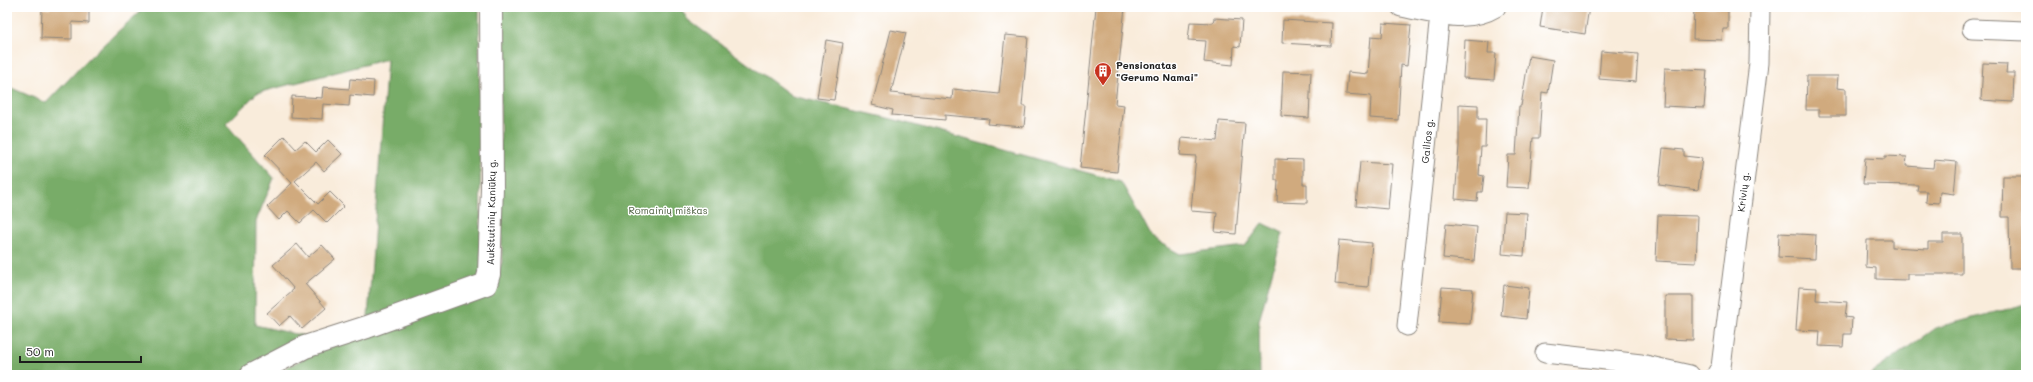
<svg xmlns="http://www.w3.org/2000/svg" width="2033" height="382" font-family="Mali,sans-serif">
<rect width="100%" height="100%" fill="#fff"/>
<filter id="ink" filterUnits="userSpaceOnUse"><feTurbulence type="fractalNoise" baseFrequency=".025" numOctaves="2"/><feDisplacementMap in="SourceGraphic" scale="8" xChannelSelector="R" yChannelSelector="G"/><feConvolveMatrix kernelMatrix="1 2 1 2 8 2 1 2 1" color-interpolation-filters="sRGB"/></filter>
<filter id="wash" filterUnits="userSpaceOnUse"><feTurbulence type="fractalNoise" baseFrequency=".012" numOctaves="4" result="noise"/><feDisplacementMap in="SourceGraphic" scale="16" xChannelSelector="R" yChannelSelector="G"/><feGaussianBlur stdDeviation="0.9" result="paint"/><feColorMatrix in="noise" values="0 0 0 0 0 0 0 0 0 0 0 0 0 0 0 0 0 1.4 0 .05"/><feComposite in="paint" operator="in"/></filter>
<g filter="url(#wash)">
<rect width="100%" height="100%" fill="#f9ecdb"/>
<g fill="#78ac68" stroke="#4a6442">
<polygon points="145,7 479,7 481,267 478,279 368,317 387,59 257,93 226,124 274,178 256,221 255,325 314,338 236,375 7,375 7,86 46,103 91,56"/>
<polygon points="499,7 680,7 688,20 792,96 892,119 1121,182 1153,239 1180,254 1245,246 1263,223 1283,233 1259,321 1260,375 271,375 313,354 494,283 502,262"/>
<polygon points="2026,304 2026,375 1869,375 1935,328"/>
</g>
<g id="blocks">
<g fill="#d0aa7e">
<polygon points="50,7 89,7 89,23 72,22 72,39 41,38 42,8 50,9"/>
<polygon points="1096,7 1125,7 1115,104 1124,105 1117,172 1080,168"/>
<polygon points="1543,7 1589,7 1585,34 1540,27"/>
<polygon points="1694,7 1728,7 1728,29 1723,29 1722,40 1693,39"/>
<polygon points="1214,18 1242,20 1240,47 1234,46 1233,65 1204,62 1206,41 1188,40 1190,22 1213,23"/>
<polygon points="1283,20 1332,23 1331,46 1282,43"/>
<polygon points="1383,23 1411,25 1407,66 1401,65 1398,120 1370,118 1371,96 1346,94 1348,72 1368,74 1371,36 1382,37"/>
<polygon points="891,30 906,33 891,93 952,99 953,89 999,94 1005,35 1028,37 1022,106 1026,106 1024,127 988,124 989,119 945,115 945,120 892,115 893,110 872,105"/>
<polygon points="826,40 843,43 834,100 817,98"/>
<polygon points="1465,40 1489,42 1488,53 1496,53 1494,80 1463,78"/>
<polygon points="1601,51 1638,54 1636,82 1599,79"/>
<polygon points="1529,56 1553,60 1548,93 1542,92 1539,138 1533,138 1529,188 1506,187 1508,155 1516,155 1519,106 1521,106"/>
<polygon points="1983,63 2007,64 2006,73 2014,73 2013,102 1981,100"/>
<polygon points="1665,68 1707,70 1704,108 1663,106"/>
<polygon points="1283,71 1311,72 1309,118 1281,116"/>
<polygon points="1807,76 1838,76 1837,88 1846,89 1846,116 1819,116 1819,110 1806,110"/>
<polygon points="350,79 374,81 373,97 350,95 349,106 323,104 322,119 291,117 292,96 322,98 323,87 349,89"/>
<polygon points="1459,104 1478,105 1478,119 1486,119 1485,147 1481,147 1479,175 1484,176 1482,192 1478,192 1477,201 1455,199 1459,146"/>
<polygon points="1219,121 1245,123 1236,234 1215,232 1217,213 1191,211 1196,156 1180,155 1182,138 1217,141"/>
<polygon points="284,136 296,149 305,141 316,152 328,140 342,154 324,171 316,162 295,181 318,204 330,192 344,206 327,223 314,210 300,223 288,211 279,220 267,207 292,183 265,155"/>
<polygon points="1663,148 1684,150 1684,156 1702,158 1698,190 1659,185"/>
<polygon points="1885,156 1907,157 1906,166 1933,168 1934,160 1957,162 1954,194 1940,192 1939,203 1926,202 1927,191 1917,191 1918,185 1863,184 1865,158 1885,159"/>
<polygon points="1275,159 1303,160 1303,184 1307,184 1307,203 1277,202 1278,180 1275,180"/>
<polygon points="1360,162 1392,164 1388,209 1356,206"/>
<polygon points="2003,176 2026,176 2026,268 2010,268 2009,217 2002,217"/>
<polygon points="1505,212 1527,213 1524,256 1502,254"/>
<polygon points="1658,215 1698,216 1696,263 1656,261"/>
<polygon points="1446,224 1477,227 1474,261 1443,258"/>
<polygon points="1779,233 1816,235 1815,259 1778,257"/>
<polygon points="1943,234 1962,234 1962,274 1907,274 1907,280 1876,279 1876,268 1866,267 1867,240 1892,240 1892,247 1928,249 1928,242 1943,242"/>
<polygon points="1339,240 1372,243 1368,287 1335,284"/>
<polygon points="297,244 308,257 322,245 335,259 305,284 326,308 302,329 290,316 279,326 267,313 294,289 273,265"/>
<polygon points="1504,285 1529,288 1526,319 1501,316"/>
<polygon points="1442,287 1473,289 1470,324 1439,322"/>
<polygon points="1799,287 1817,288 1816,300 1847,302 1845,317 1852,318 1851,334 1844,334 1843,347 1819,346 1820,331 1796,330"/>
<polygon points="1665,296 1693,296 1693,340 1665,339"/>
</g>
</g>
</g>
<g filter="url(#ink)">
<use href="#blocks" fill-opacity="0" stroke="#8a847c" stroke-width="1"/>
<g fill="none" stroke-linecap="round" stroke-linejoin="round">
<g stroke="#8a847c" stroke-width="21">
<g id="minor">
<path d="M1401 7C1433 13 1466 25 1496 7"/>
<polyline points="1972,29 2026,31"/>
<polyline points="1407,326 1440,15"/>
<polyline points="1545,353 1641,364 1690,375"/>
<polyline points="1716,375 1721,367 1759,63 1760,7"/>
</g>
</g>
<g stroke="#8a847c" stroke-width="24">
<polyline id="tertiary" points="251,375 305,347 367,327 486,284 489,274 492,188 491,7"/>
</g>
<use href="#minor" stroke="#fff" stroke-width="19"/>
<use href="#tertiary" stroke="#fff" stroke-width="22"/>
</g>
</g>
<defs>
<g id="building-pin" transform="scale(0.9)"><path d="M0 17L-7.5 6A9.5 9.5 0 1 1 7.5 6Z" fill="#c8321e" stroke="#fff"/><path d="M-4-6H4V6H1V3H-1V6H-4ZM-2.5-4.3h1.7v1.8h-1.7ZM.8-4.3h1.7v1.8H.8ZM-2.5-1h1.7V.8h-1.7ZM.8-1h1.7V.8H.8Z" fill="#fff"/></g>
</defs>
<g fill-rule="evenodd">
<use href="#building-pin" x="1103" y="71"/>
</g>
<g text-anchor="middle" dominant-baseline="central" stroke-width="3" stroke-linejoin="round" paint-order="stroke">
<g font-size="10" font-weight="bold" fill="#1c1c1c" stroke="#fff" text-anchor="start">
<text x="1116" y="65">Pensionatas<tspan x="1116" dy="12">"Gerumo Namai"</tspan></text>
</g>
<g font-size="10" fill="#1c1c1c" stroke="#fff">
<text transform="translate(1427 141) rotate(-84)">Gailios g.</text>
<text transform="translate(1743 192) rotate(-83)">Krivių g.</text>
<text transform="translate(491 212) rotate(-89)">Aukštutinių Kaniūkų g.</text>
</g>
<g font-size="10" fill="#4d6040" stroke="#fff">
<text x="668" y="210">Romainių miškas</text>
</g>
</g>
<rect width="2033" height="382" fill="none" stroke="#fff" stroke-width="24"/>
<path d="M20 356v6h121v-6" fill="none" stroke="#1c1c1c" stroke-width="2"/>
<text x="26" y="356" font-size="12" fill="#1c1c1c" stroke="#ffffff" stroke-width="3" paint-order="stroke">50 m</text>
</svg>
